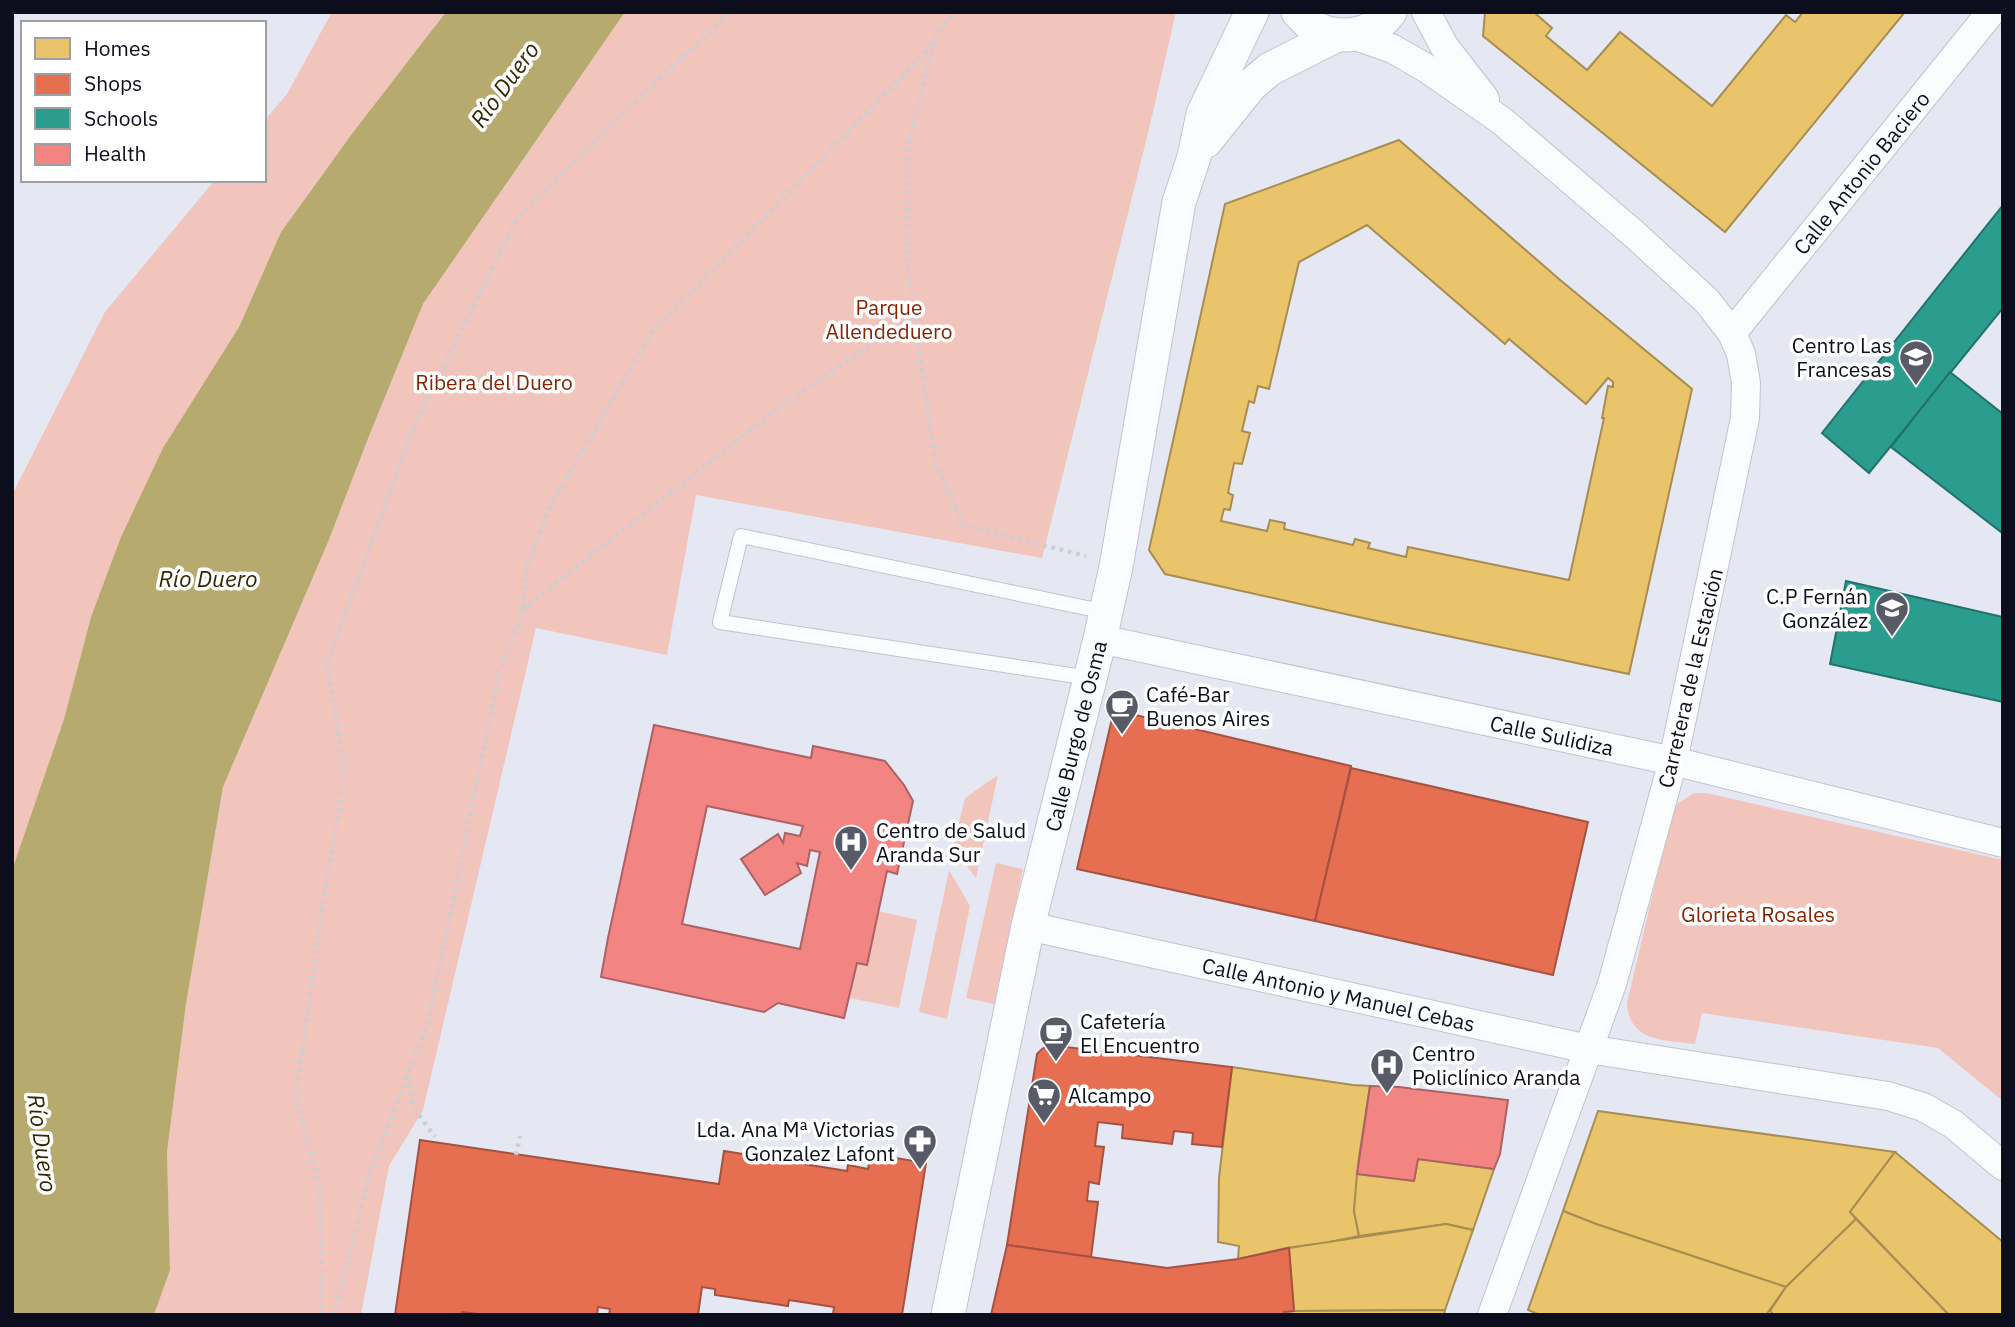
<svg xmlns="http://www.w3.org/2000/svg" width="2015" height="1327" font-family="'IBM Plex Sans',sans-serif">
<rect width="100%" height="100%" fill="#e5e8f2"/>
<g fill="#f1c4bc">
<polygon points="332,12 446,12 354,131 281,232 239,327 91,617 64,719 12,870 12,495 105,312 215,180 264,180 264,121 287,94"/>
<polygon points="625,12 1176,12 1149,129 1042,558 696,495 667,655 536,628 423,1110 389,1166 361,1315 154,1315 170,1270 167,1152 186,1004 223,787 323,554 369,436 423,304"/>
<polygon points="998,775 976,878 953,847 965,798"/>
<path d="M1694 793H1706L2003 860V1101L1938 1048 1702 1013 1695 1044C1664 1040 1629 1042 1627 1003L1671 816 1677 804Z"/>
<polygon points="996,863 1023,869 994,1004 966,998"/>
<polygon points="949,870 970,906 947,1019 919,1012"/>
<polygon points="878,911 917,920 899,1008 850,998 857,963 867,965"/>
</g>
<polygon fill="#b7aa6e" points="446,12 625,12 423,304 369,436 328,542 223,787 186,1004 167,1152 170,1270 154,1315 12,1315 12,870 64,719 91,617 121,537 163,448 239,327 281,232 354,131"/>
<g fill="#e9c46a" stroke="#a78d53" stroke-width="2" fill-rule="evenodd">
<polygon points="1485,12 1537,12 1536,14 1552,28 1546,36 1587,70 1620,32 1712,106 1786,15 1795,22 1803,12 1905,12 1725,232 1483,36"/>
<path d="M1399 140 1559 279 1692 389 1629 674 1390 624 1165 574 1149 550 1225 204ZM1367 225 1505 344 1509 339 1586 404 1608 378 1613 382V387L1608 386 1602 418H1604L1569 580 1408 547 1406 557 1368 548 1370 543 1355 539 1353 545 1284 529 1285 523 1270 520 1267 531 1221 521 1224 509 1230 510 1233 495 1228 493 1234 463 1242 464 1250 433 1242 431 1249 401 1254 403 1258 386 1269 389 1299 262Z"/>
<polygon points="1232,1067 1353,1085 1370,1086 1359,1157 1354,1211 1359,1236 1325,1243 1286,1248 1238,1259 1239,1246 1218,1242 1219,1178"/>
<polygon points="1598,1111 1895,1152 1850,1212 1856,1219 1786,1287 1596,1224 1563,1211"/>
<polygon points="1895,1152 2003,1242 2003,1315 1949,1315 1850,1212"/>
<polygon points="1418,1159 1494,1169 1473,1230 1446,1224 1359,1236 1354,1211 1357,1174 1414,1181"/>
<polygon points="1563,1211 1596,1224 1786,1287 1766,1315 1540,1315 1528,1310"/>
<polygon points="1856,1219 1949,1315 1774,1315 1770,1311 1786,1287"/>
<polygon points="1446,1224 1473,1230 1445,1310 1294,1311 1289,1248"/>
<polygon points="1445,1310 1444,1315 1284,1315 1284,1312 1294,1311"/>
</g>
<g fill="#e76f51" stroke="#a55242" stroke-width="2">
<polygon points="1114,710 1351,766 1315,921 1077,869"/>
<polygon points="1351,768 1588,822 1553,975 1315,921"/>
<polygon points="1049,1045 1232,1067 1222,1147 1192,1144 1193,1133 1174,1131 1172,1144 1122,1138 1123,1125 1098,1122 1095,1146 1104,1147 1099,1184 1089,1182 1087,1201 1098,1202 1091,1257 1007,1245 1037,1054 1042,1049"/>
<polygon points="420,1140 719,1184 724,1151 847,1171 848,1165 868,1169 871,1154 926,1163 902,1315 833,1315 834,1307 789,1300 788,1306 715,1295 715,1289 702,1287 698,1315 609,1315 610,1309 598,1307 597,1315 488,1315 462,1312 461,1315 395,1315"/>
<polygon points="1007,1245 1167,1268 1238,1259 1289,1248 1294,1311 1284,1312 1284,1315 991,1315"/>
</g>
<g fill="#2a9d8f" stroke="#21726d" stroke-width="2">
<polygon points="2003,205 2003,308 1869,473 1822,433"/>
<polygon points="1950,372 2003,414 2003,529 2001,532 1891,447"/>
<polygon points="1846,581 2003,617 2003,702 1830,664"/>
</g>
<g fill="#f28482" stroke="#ad6164" stroke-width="2" fill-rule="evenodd">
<path d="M654 725 811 758 813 746 885 761 904 785 913 801 897 874 887 871 867 965 857 963 844 1018 778 1003 764 1012 601 977 608 938ZM707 806 803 826 800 836 785 833 783 843 778 834 741 859 765 895 801 873 797 863 807 866 810 850 820 852 800 949 682 924Z"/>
<polygon points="1370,1086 1399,1087 1508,1100 1500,1154 1494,1169 1418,1159 1414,1181 1357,1174"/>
</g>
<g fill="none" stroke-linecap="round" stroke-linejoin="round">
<g stroke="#c0c3d0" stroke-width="16">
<polyline id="service" points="1090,678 720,622 741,536 1106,612"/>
</g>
<g stroke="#c0c3d0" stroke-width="30">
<g id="minor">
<polyline points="1426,12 1444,46 1485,99"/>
<polyline points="1353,35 1393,49 1426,68 1502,121 1634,234 1707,301 1732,333 1741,354 1746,383 1745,418 1673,761 1612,984 1492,1315"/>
<path id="s1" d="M1732 333 1991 12"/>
<path id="s2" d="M1100 639 1673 761 2003 843"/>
<path id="s3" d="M1028 926 1588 1049 1888 1096 1923 1107 1953 1124 2003 1166"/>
</g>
</g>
<g stroke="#c0c3d0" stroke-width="35">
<g id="tertiary">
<path d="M1298 12C1303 17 1309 24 1315 28 1340 41 1373 36 1390 12"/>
<polyline points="1206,141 1251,85 1270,69 1337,35"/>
<path id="s4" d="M948 1315 1028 926 1100 639 1116 567 1179 202 1194 157 1203 114 1252 12"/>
</g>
</g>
<g stroke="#ceced2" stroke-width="4.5" stroke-dasharray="3.5 5" stroke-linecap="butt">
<polyline points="12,18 13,12"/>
<polyline points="934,41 907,149 907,262 935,462 963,525 1086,556"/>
<polyline points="524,607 526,568 549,509 652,332 924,54 953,12"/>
<polyline points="408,1075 413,1107 435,1137"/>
<polyline points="516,1155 520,1136"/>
<polyline points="322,1315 320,1187 296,1097 321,915 345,774 327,663 414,426 517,219 645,92 731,12"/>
<polyline points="334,1315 371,1170 428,1023 500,668 524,608 788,401 915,315"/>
</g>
<use href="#service" stroke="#fbfcfd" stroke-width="14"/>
<use href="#minor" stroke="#fbfcfd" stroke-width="28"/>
<use href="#tertiary" stroke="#fbfcfd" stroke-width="33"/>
</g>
<defs>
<g id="school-pin" transform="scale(1.75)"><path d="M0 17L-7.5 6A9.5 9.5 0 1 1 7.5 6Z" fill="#585a68" stroke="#fff"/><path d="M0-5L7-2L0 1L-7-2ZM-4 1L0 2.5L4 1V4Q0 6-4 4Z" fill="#fff"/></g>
<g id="cafe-pin" transform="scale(1.75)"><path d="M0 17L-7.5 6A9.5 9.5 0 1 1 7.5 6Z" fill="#585a68" stroke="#fff"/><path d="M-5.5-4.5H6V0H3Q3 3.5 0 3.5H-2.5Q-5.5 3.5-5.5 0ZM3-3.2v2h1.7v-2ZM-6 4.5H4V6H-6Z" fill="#fff"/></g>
<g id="hospital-pin" transform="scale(1.75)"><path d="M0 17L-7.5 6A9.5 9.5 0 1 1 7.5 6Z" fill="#585a68" stroke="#fff"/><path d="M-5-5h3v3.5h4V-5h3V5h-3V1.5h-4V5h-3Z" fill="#fff"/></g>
<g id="supermarket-pin" transform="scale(1.75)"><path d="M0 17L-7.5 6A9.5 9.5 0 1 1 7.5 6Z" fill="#585a68" stroke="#fff"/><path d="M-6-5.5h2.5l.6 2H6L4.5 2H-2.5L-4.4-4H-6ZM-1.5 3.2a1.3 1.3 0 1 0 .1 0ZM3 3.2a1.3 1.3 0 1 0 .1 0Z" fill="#fff"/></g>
<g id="pharmacy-pin" transform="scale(1.75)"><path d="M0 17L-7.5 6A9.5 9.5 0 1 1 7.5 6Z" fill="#585a68" stroke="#fff"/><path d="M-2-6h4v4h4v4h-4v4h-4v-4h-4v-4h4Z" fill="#fff"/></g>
</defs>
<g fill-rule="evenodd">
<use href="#school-pin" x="1916" y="357"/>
<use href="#school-pin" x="1892" y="608"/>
<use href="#cafe-pin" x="1122" y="706"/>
<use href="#hospital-pin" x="851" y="842"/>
<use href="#cafe-pin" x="1056" y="1033"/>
<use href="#hospital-pin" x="1387" y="1065"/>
<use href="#supermarket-pin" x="1044" y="1095"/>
<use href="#pharmacy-pin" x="920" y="1141"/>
</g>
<g text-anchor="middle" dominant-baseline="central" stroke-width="7" stroke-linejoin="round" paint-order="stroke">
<g font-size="21" fill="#0c0e1e" stroke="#fff">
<text stroke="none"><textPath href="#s1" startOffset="206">Calle Antonio Baciero</textPath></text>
<text transform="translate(1690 678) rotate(-77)">Carretera de la Estación</text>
<text stroke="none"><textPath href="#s4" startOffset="593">Calle Burgo de Osma</textPath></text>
<text stroke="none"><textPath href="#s2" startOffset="462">Calle Sulidiza</textPath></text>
<text stroke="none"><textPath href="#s3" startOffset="318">Calle Antonio y Manuel Cebas</textPath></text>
</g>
<g font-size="21" fill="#872300" stroke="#fff">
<text x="889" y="307">Parque<tspan x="889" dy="24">Allendeduero</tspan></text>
<text x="494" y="382">Ribera del Duero</text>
<text x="1758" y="914">Glorieta Rosales</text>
</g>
<g font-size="21" fill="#0c0e1e" stroke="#fff" text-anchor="start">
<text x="1892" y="345" text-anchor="end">Centro Las<tspan x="1892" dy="24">Francesas</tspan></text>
<text x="1868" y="596" text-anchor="end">C.P Fernán<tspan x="1868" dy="24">González</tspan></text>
<text x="1146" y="694">Café-Bar<tspan x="1146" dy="24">Buenos Aires</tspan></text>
<text x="876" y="830">Centro de Salud<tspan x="876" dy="24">Aranda Sur</tspan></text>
<text x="1080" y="1021">Cafetería<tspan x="1080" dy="24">El Encuentro</tspan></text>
<text x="1412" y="1053">Centro<tspan x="1412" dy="24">Policlínico Aranda</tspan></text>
<text x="1068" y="1095">Alcampo</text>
<text x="895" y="1129" text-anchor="end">Lda. Ana Mª Victorias<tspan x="895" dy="24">Gonzalez Lafont</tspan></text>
</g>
<g font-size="23" font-style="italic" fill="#312901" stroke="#fff">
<text transform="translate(504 84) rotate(-54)">Río Duero</text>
<text x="208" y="578">Río Duero</text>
<text transform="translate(43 1143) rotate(82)">Río Duero</text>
</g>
</g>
<rect width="2015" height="1327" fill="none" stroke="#0c0e1e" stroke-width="28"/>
<rect x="21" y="21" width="245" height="161" fill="#ffffff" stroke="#9e9fa5" stroke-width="2"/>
<rect x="35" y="38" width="35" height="21" fill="#e9c46a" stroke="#9e9fa5" stroke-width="2"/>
<text x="84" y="56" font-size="21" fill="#0c0e1e">Homes</text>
<rect x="35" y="74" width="35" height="21" fill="#e76f51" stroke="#9e9fa5" stroke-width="2"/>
<text x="84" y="91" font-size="21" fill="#0c0e1e">Shops</text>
<rect x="35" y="108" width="35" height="21" fill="#2a9d8f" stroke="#9e9fa5" stroke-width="2"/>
<text x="84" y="126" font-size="21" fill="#0c0e1e">Schools</text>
<rect x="35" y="144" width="35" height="21" fill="#f28482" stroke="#9e9fa5" stroke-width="2"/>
<text x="84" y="161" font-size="21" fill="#0c0e1e">Health</text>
</svg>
